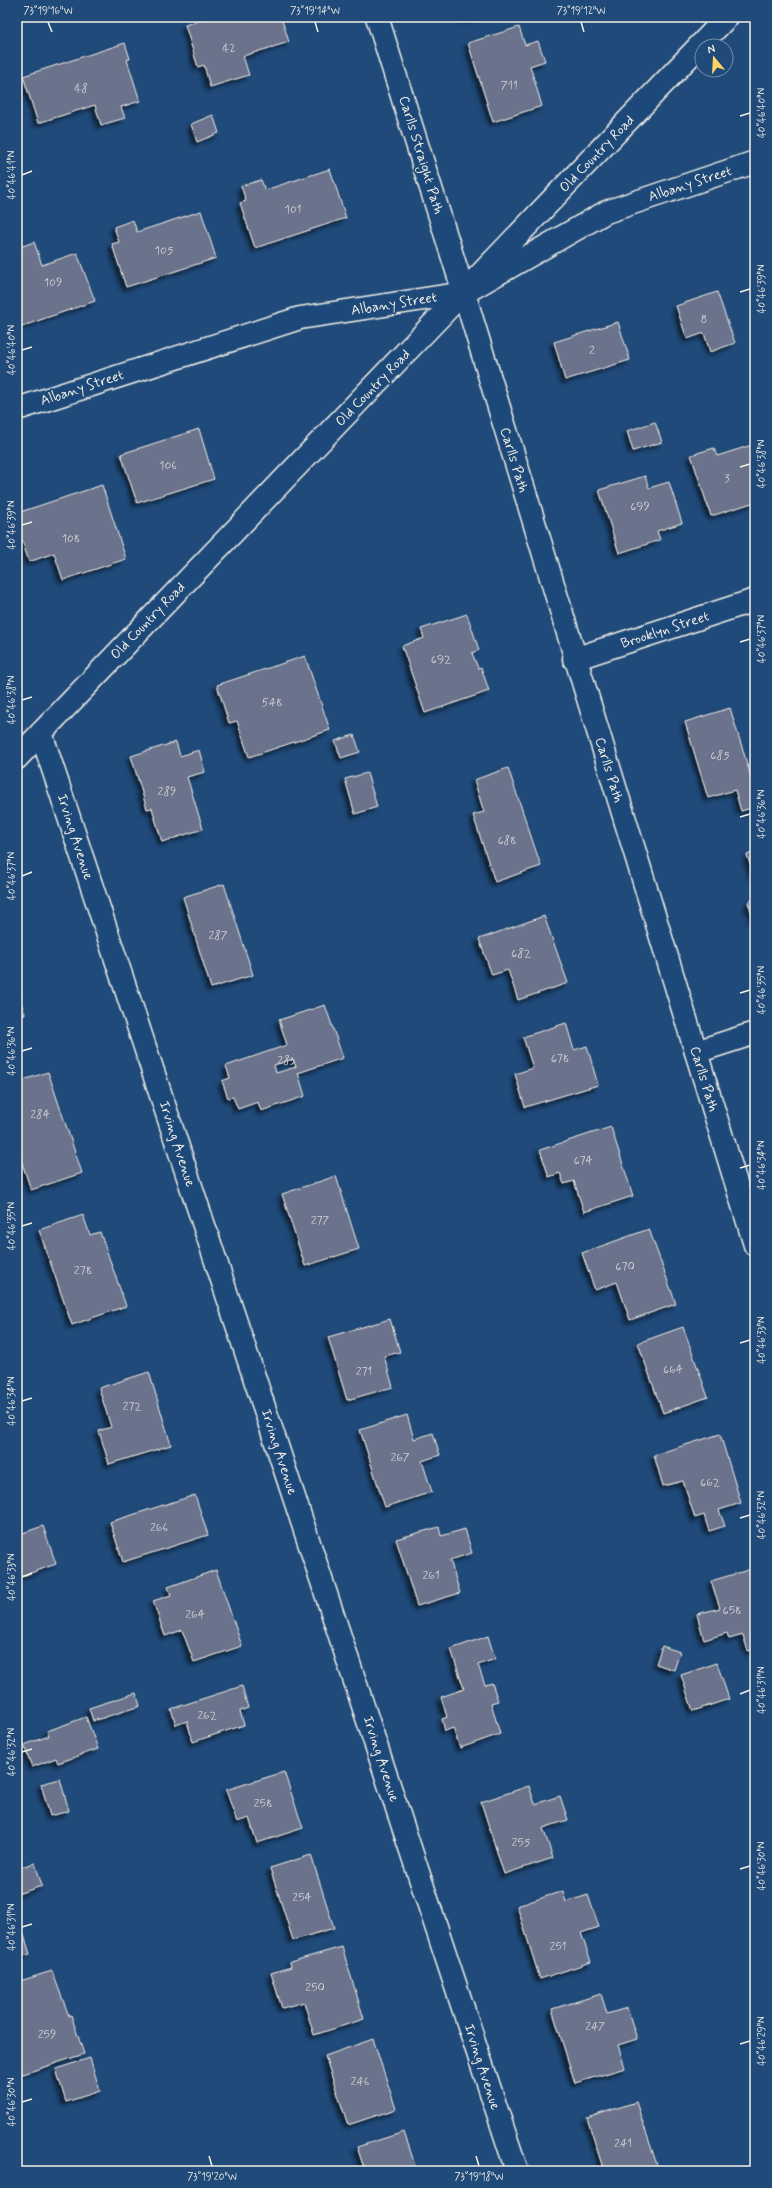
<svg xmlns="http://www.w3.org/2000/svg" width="772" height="2188" font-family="Mynerve,sans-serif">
<defs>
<filter id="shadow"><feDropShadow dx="-3.5" dy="3.5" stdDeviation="2" flood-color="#0009"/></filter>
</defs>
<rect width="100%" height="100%" fill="#1f4a7a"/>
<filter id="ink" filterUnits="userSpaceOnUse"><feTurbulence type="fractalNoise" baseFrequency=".025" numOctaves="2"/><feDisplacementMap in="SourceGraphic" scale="8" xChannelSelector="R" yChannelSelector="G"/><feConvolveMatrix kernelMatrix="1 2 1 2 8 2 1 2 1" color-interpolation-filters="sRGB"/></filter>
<g filter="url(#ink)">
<g fill="#6a728c" stroke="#f4f1e8" fill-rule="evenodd" filter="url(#shadow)">
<polygon points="212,17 281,17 289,42 243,56 249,75 210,87 204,65 198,67 185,25"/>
<polygon points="465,17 475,17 466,20"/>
<polygon points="519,27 525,45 538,41 545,61 530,66 542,106 493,122 468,43"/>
<polygon points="125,43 130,59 127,60 140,101 121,107 125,118 101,125 95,105 38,123 23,76"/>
<polygon points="213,115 219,133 197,142 191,124"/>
<polygon points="330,169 346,218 255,248 240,203 246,201 241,186 261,180 265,190"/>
<polygon points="201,211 216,258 126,287 112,244 119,242 114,227 133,220 137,232"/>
<polygon points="34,242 42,265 77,253 95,301 17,328 17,248"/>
<polygon points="717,292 735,343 710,352 704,333 687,339 676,306"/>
<polygon points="618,322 630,360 565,380 554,342"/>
<polygon points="655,422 662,442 633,451 627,431"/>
<polygon points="199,429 214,479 137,503 121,454"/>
<polygon points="755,444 755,502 711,516 691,455 714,448 717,456"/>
<polygon points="645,476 649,488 669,482 682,523 657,531 660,540 619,553 599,490"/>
<polygon points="102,485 126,559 63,580 54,553 29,562 17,524 17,513"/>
<polygon points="467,614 479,650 472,653 478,668 481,667 489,691 425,713 402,646 424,638 421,629"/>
<polygon points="305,656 330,730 249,757 237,721 229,723 217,685"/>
<polygon points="730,708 755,790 755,807 741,811 735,790 708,798 685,722"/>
<polygon points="354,735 360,752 341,758 335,741"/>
<polygon points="176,742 180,756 199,750 205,772 187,777 203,829 162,842 152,808 147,809 131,756"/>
<polygon points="508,768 541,866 495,882 473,815 484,812 474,780"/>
<polygon points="367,773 377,807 355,814 345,779"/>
<polygon points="755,852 755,879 747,855"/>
<polygon points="224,884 253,975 211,988 183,897"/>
<polygon points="755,899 755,924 748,902"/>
<polygon points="544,916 568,983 518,1000 508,970 492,975 479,939"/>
<polygon points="17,980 22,995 19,996 25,1014 17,1017"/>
<path d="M325 1005 343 1058 298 1073 305 1096 261 1111 258 1102 238 1109 233 1097 228 1098 222 1081 230 1078 226 1066 287 1045 279 1020ZM293 1059 296 1067 276 1073 274 1065Z"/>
<polygon points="566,1023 574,1050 587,1046 598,1085 525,1107 515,1074 533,1068 523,1037"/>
<polygon points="48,1072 82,1173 31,1190 17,1148 17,1082"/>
<polygon points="611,1127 633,1196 584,1212 574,1181 564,1184 560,1173 549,1177 540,1150"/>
<polygon points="336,1176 359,1249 305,1266 282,1194"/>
<polygon points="83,1215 90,1235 100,1232 126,1306 72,1325 39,1230"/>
<polygon points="649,1229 676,1304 630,1320 617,1282 595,1290 582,1253"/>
<polygon points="390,1319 400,1352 384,1356 393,1387 347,1400 328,1337"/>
<polygon points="683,1327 708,1397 663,1413 638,1343"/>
<polygon points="149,1372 171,1445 109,1464 99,1431 111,1427 99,1388"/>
<polygon points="407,1415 414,1439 433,1433 440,1455 422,1461 432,1492 385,1507 360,1430"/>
<polygon points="720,1434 741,1503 719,1510 725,1526 709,1531 704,1515 695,1518 683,1481 663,1486 654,1455"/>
<polygon points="195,1495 208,1535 123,1562 110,1522"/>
<polygon points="43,1526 56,1564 17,1578 17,1535"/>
<polygon points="439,1527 441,1536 465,1529 472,1553 450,1560 460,1593 417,1606 396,1539"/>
<polygon points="755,1568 755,1649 748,1651 743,1635 729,1639 727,1633 704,1640 697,1614 720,1608 711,1581"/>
<polygon points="216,1570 242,1646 194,1662 182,1630 165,1636 153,1601 171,1595 168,1587"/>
<polygon points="488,1636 495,1659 478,1665 485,1685 492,1683 498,1701 491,1703 500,1734 460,1748 453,1728 445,1731 442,1719 447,1717 441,1697 464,1689 451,1649"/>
<polygon points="662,1646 680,1652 674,1670 656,1664"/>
<polygon points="717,1663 729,1699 693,1711 681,1675"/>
<polygon points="242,1686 248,1708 240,1711 244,1725 193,1742 187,1721 176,1725 171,1709"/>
<polygon points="136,1693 140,1706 93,1721 89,1708"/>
<polygon points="86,1717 98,1749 58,1763 56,1758 32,1767 24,1745 49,1736 47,1731"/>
<polygon points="284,1772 303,1828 257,1843 249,1818 237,1822 226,1790"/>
<polygon points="60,1779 69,1811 50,1816 41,1784"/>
<polygon points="529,1786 535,1804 560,1796 568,1820 543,1828 553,1858 504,1874 481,1802"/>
<polygon points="311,1855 334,1928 293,1940 270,1868"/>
<polygon points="35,1863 42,1886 17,1894 17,1868"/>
<polygon points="563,1891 566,1902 588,1895 599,1927 581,1933 591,1962 540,1979 517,1906"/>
<polygon points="17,1914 30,1954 17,1958"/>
<polygon points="342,1947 364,2019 314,2035 304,2002 282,2008 271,1973 291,1967 290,1962"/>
<polygon points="52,1971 69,2016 71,2015 84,2054 17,2076 17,1982"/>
<polygon points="601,1994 607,2014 627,2008 637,2039 618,2045 625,2068 575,2083 552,2009"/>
<polygon points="373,2039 396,2109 348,2125 325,2056"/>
<polygon points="90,2058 100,2091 66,2102 56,2069"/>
<polygon points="636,2102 659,2171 604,2171 587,2118"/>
<polygon points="404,2132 417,2171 365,2171 357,2147"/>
</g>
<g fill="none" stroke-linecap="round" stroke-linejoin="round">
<g stroke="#f4f1e8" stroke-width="25">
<g id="minor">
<polyline points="17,409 300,318 464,293 606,212 755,162"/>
<polyline points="574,659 755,600"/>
<polyline points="41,733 517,2171"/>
<polyline points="17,758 727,17"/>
<polyline points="696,1052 755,1033"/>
</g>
</g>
<g stroke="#f4f1e8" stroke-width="25">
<polyline id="tertiary" points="377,17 464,293 755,1245"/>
</g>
<use href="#minor" stroke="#1f4a7a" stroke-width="22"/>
<use href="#tertiary" stroke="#1f4a7a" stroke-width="22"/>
</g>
</g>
<path fill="none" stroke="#f4f1e8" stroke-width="1.5" d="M48 22 52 32M315 22 318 32M581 22 584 32M740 116 750 113M22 175 32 171M740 292 750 289M22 350 32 347M740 467 750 464M22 525 32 522M740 642 750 639M22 700 32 697M740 817 750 814M22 876 32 872M740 993 750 990M22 1051 32 1048M740 1168 750 1165M22 1226 32 1223M740 1343 750 1340M22 1401 32 1398M740 1518 750 1515M22 1577 32 1573M740 1694 750 1690M22 1752 32 1749M740 1869 750 1866M22 1927 32 1924M740 2044 750 2041M22 2102 32 2099M209 2156 212 2166M476 2156 479 2166"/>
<g text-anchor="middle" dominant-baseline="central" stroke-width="3.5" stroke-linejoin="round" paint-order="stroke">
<g font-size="12" fill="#d2d1d1">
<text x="229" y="49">42</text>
<text x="509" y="86">711</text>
<text x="81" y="89">48</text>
<text x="293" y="210">101</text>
<text x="164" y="251">105</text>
<text x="53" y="283">109</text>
<text x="704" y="320">8</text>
<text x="592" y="351">2</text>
<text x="168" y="466">106</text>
<text x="727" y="479">3</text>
<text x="640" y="507">699</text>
<text x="71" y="539">108</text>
<text x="441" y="660">692</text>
<text x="272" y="703">548</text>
<text x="720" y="756">685</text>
<text x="167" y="792">289</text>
<text x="507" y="841">688</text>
<text x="218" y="936">287</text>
<text x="521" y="954">682</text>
<text x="560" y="1059">678</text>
<text x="286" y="1061">283</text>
<text x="40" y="1115">284</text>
<text x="583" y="1161">674</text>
<text x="320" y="1221">277</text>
<text x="625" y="1267">670</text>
<text x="83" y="1271">278</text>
<text x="673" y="1370">664</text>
<text x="364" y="1372">271</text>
<text x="132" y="1407">272</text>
<text x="400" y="1458">267</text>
<text x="710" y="1483">662</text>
<text x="159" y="1528">266</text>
<text x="431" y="1576">261</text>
<text x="732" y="1611">658</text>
<text x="195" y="1615">264</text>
<text x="207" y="1716">262</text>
<text x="263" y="1804">258</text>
<text x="521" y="1843">255</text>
<text x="302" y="1898">254</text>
<text x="558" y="1947">251</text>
<text x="315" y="1988">250</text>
<text x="595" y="2027">247</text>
<text x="47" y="2035">259</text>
<text x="360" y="2082">246</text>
<text x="623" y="2144">241</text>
</g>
<g font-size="14" fill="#f4f1e8" stroke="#1f4a7a">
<text transform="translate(597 154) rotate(-46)">Old Country Road</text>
<text transform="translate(421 155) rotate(73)">Carlls Straight Path</text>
<text transform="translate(690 184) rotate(-18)">Albany Street</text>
<text transform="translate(394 304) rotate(-9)">Albany Street</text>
<text transform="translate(82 388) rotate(-18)">Albany Street</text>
<text transform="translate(373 388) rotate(-46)">Old Country Road</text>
<text transform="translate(514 460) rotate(73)">Carlls Path</text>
<text transform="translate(148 621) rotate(-46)">Old Country Road</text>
<text transform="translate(665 630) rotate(-18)">Brooklyn Street</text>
<text transform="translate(609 770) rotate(73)">Carlls Path</text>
<text transform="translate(75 837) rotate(72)">Irving Avenue</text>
<text transform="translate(704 1079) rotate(73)">Carlls Path</text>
<text transform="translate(177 1144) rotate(72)">Irving Avenue</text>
<text transform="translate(279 1452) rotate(72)">Irving Avenue</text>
<text transform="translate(381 1759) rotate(72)">Irving Avenue</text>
<text transform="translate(482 2067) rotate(72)">Irving Avenue</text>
</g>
</g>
<rect width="772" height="2188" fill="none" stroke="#1f4a7a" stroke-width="44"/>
<g transform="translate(714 58) rotate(342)"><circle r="19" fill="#1f4a7a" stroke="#748da6"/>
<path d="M0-3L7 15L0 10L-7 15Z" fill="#ffd166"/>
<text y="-6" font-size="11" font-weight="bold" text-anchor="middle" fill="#f4f1e8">N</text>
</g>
<rect x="22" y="22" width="728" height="2144" fill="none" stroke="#f4f1e8" stroke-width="1.5"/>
<g font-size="10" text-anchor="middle" fill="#f4f1e8">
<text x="48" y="14">73°19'16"W</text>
<text x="315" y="14">73°19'14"W</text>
<text x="581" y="14">73°19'12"W</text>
<text transform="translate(761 113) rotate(-90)" y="4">40°46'40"N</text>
<text transform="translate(11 175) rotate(-90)" y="4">40°46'41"N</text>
<text transform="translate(761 289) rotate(-90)" y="4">40°46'39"N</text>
<text transform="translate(11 350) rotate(-90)" y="4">40°46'40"N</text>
<text transform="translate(761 464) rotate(-90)" y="4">40°46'38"N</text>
<text transform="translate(11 525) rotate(-90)" y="4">40°46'39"N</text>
<text transform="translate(761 639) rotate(-90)" y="4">40°46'37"N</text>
<text transform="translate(11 700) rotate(-90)" y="4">40°46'38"N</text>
<text transform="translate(761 814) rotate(-90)" y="4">40°46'36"N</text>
<text transform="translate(11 876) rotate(-90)" y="4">40°46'37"N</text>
<text transform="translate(761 990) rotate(-90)" y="4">40°46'35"N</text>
<text transform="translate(11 1051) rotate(-90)" y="4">40°46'36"N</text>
<text transform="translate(761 1165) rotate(-90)" y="4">40°46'34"N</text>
<text transform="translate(11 1226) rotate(-90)" y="4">40°46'35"N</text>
<text transform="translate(761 1340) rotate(-90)" y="4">40°46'33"N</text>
<text transform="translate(11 1401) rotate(-90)" y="4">40°46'34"N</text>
<text transform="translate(761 1515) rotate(-90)" y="4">40°46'32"N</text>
<text transform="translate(11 1577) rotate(-90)" y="4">40°46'33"N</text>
<text transform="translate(761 1690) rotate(-90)" y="4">40°46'31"N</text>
<text transform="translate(11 1752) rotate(-90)" y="4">40°46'32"N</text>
<text transform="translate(761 1866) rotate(-90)" y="4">40°46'30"N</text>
<text transform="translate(11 1927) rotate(-90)" y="4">40°46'31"N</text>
<text transform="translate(761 2041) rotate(-90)" y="4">40°46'29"N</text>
<text transform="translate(11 2102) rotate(-90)" y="4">40°46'30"N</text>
<text x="212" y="2180">73°19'20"W</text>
<text x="479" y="2180">73°19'18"W</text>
</g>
</svg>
